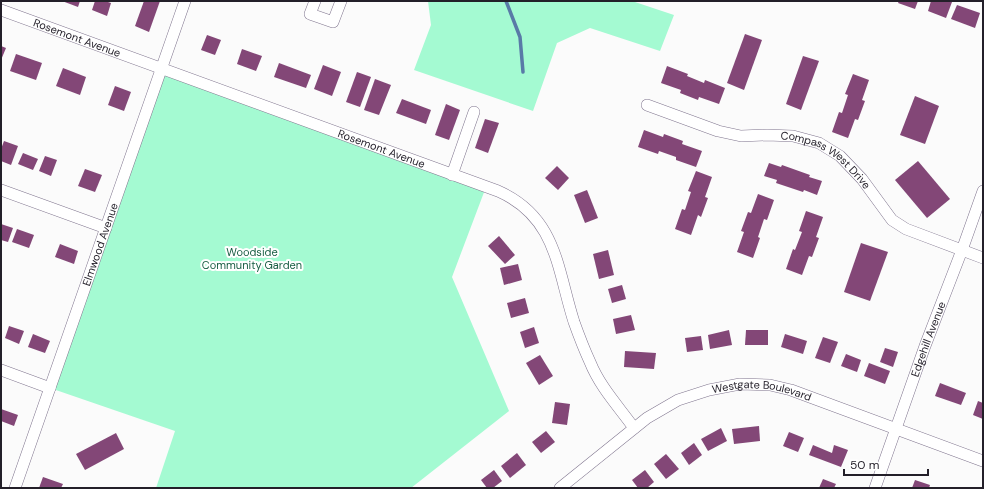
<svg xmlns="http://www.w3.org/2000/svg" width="984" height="489" font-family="'DM Sans',sans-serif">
<rect width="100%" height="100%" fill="#fbfbfb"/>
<g fill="#a4fad2">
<polygon points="428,1 632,1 674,15 660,51 590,28 557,43 533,111 414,70 431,25"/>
<polygon points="161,68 486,187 452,277 509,411 411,488 156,488 175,431 50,388"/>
</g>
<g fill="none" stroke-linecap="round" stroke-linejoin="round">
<polyline stroke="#597aa7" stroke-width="3.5" points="506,1 520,37 523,72"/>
</g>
<g fill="#834777">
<polygon points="62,1 80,1 78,7"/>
<polygon points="95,1 105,1 111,3 107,16 92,10"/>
<polygon points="144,1 160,1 149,32 135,26"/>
<polygon points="899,1 918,1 915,9 898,3"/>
<polygon points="931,1 952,2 946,18 928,11"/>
<polygon points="957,5 980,13 975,28 951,19"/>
<polygon points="745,34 762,40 744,90 727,83"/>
<polygon points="207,35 221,40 215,55 201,50"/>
<polygon points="1,46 6,48 1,60"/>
<polygon points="242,49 262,56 256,71 237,64"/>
<polygon points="16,54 42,63 36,80 10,71"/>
<polygon points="803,56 819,61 801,110 786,104"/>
<polygon points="279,63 311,75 306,88 274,77"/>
<polygon points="323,65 341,72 332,96 314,89"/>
<polygon points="667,66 688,74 687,76 704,83 705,80 725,88 719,104 699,97 698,100 680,93 681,90 661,83"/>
<polygon points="63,68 86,77 80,95 56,86"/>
<polygon points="357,72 371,77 360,107 346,102"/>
<polygon points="853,74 869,80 862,100 865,101 858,120 855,119 848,138 832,132 839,112 842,113 848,95 845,94"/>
<polygon points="375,79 391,85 379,115 364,110"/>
<polygon points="115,86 131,92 124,111 108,105"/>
<polygon points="915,96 939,106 925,144 900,135"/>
<polygon points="402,99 431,110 426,124 396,113"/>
<polygon points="446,104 460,110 449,140 435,135"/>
<polygon points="485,119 499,123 488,153 475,148"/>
<polygon points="644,130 663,137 664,134 683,141 682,144 702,151 696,167 676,160 676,157 659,151 658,154 638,147"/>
<polygon points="4,141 18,146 11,165 1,161 1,149"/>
<polygon points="23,153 38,159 33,170 18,164"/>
<polygon points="45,156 57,160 51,176 39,171"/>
<polygon points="918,161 950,199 927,218 895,180"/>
<polygon points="769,163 781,167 782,165 810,175 809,177 822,181 817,195 804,190 803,192 776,183 777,180 764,176"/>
<polygon points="557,166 569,178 558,190 545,178"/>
<polygon points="85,169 102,175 95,192 78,186"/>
<polygon points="696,171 712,177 705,197 708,198 701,217 698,215 691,235 675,229 682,209 685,210 691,192 688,191"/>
<polygon points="587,190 598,218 585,223 574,195"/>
<polygon points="758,194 774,200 767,220 764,219 758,237 760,238 753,258 737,252 744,232 741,231 748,212 751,213"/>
<polygon points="806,211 823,217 816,237 819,238 812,257 809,256 802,275 786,269 793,249 795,250 802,232 799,231"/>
<polygon points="1,224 13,228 8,242 1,240"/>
<polygon points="17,229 34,235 29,248 12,242"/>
<polygon points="499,236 515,255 505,264 488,246"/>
<polygon points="861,243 888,252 870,301 844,292"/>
<polygon points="60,244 78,251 74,264 55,257"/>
<polygon points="608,250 614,275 599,279 593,254"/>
<polygon points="518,264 522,280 504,285 500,268"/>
<polygon points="622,285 626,299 612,303 608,289"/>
<polygon points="525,298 529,313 511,318 507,303"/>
<polygon points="631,315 635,330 616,334 613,319"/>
<polygon points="9,326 24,331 19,344 5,338"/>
<polygon points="534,327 539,343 525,348 520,332"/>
<polygon points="729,330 732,345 710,349 708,335"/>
<polygon points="746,330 768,330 768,345 745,345"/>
<polygon points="33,334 50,341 45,353 28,347"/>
<polygon points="785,334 807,341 803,354 781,347"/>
<polygon points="701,336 703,350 687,352 685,338"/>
<polygon points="823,337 838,342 830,363 815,358"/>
<polygon points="885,348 898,352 893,367 880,362"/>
<polygon points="625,351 656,353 654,369 624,367"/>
<polygon points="846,354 861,360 857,372 841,366"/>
<polygon points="540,355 553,376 539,385 526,363"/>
<polygon points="869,363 890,371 885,384 864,376"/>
<polygon points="940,383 966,393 961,405 935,396"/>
<polygon points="978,401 983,403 983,419 973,415"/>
<polygon points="555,402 570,404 567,425 552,423"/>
<polygon points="1,409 18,415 14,426 1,421"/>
<polygon points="759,426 760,441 734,444 732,429"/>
<polygon points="721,428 727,441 708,451 701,439"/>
<polygon points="546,431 555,442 541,453 532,442"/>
<polygon points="789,432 804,438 798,452 783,446"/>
<polygon points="116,433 124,449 85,470 76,454"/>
<polygon points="694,443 702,455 689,465 681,453"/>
<polygon points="813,445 832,453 834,445 848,450 841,467 809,455"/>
<polygon points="517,453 526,465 510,478 501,466"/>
<polygon points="666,454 679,469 666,479 654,464"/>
<polygon points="494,470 502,481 493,488 487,488 481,480"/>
<polygon points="645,470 654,482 647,488 638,488 632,480"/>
<polygon points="43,477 63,484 61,488 39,488"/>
<polygon points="823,479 836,484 834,488 819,488"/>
<polygon points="915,480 930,485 929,488 912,488"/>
</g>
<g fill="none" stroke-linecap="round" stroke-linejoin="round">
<g stroke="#80768f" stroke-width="12">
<g id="minor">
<polyline points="315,1 310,14 333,22 341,1"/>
<path id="s1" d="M1 10 498 191C557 217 557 269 574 322 579 336 584 349 590 362 600 387 619 407 634 428"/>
<path id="s2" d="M647 105 718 131 741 136 767 135 793 136 819 143 840 156 862 179 892 220 906 229 983 258"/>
<polyline points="452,175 474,112"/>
<polyline points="1,190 106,228"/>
<polyline points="1,370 50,388"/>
<path id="s3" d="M15 488 185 1"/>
<path id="s4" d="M560 488 647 418 678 400 709 390 740 384 770 385 791 390 983 461"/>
<path id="s5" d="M875 488 925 346 962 250 983 191"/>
</g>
</g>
<use href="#minor" stroke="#fff" stroke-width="11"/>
</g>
<g text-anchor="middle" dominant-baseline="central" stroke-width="4" stroke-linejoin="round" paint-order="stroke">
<g font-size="11" fill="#231f29" stroke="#fff">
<text stroke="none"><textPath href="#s1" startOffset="81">Rosemont Avenue</textPath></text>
<text stroke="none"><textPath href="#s1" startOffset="405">Rosemont Avenue</textPath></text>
<text stroke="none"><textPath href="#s2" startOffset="192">Compass West Drive</textPath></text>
<text stroke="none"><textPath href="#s3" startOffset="258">Elmwood Avenue</textPath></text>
<text stroke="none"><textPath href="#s5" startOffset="158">Edgehill Avenue</textPath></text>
<text stroke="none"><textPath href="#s4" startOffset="234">Westgate Boulevard</textPath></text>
</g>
<g font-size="11" fill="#185d43" stroke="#fff">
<text x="252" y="252">Woodside<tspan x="252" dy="13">Community Garden</tspan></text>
</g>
</g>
<rect width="984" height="489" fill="none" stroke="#231f29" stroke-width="4"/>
<path d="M844 469v6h84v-6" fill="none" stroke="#231f29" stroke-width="2"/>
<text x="850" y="469" font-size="12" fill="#231f29" stroke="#ffffff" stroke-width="3" paint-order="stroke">50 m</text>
</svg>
